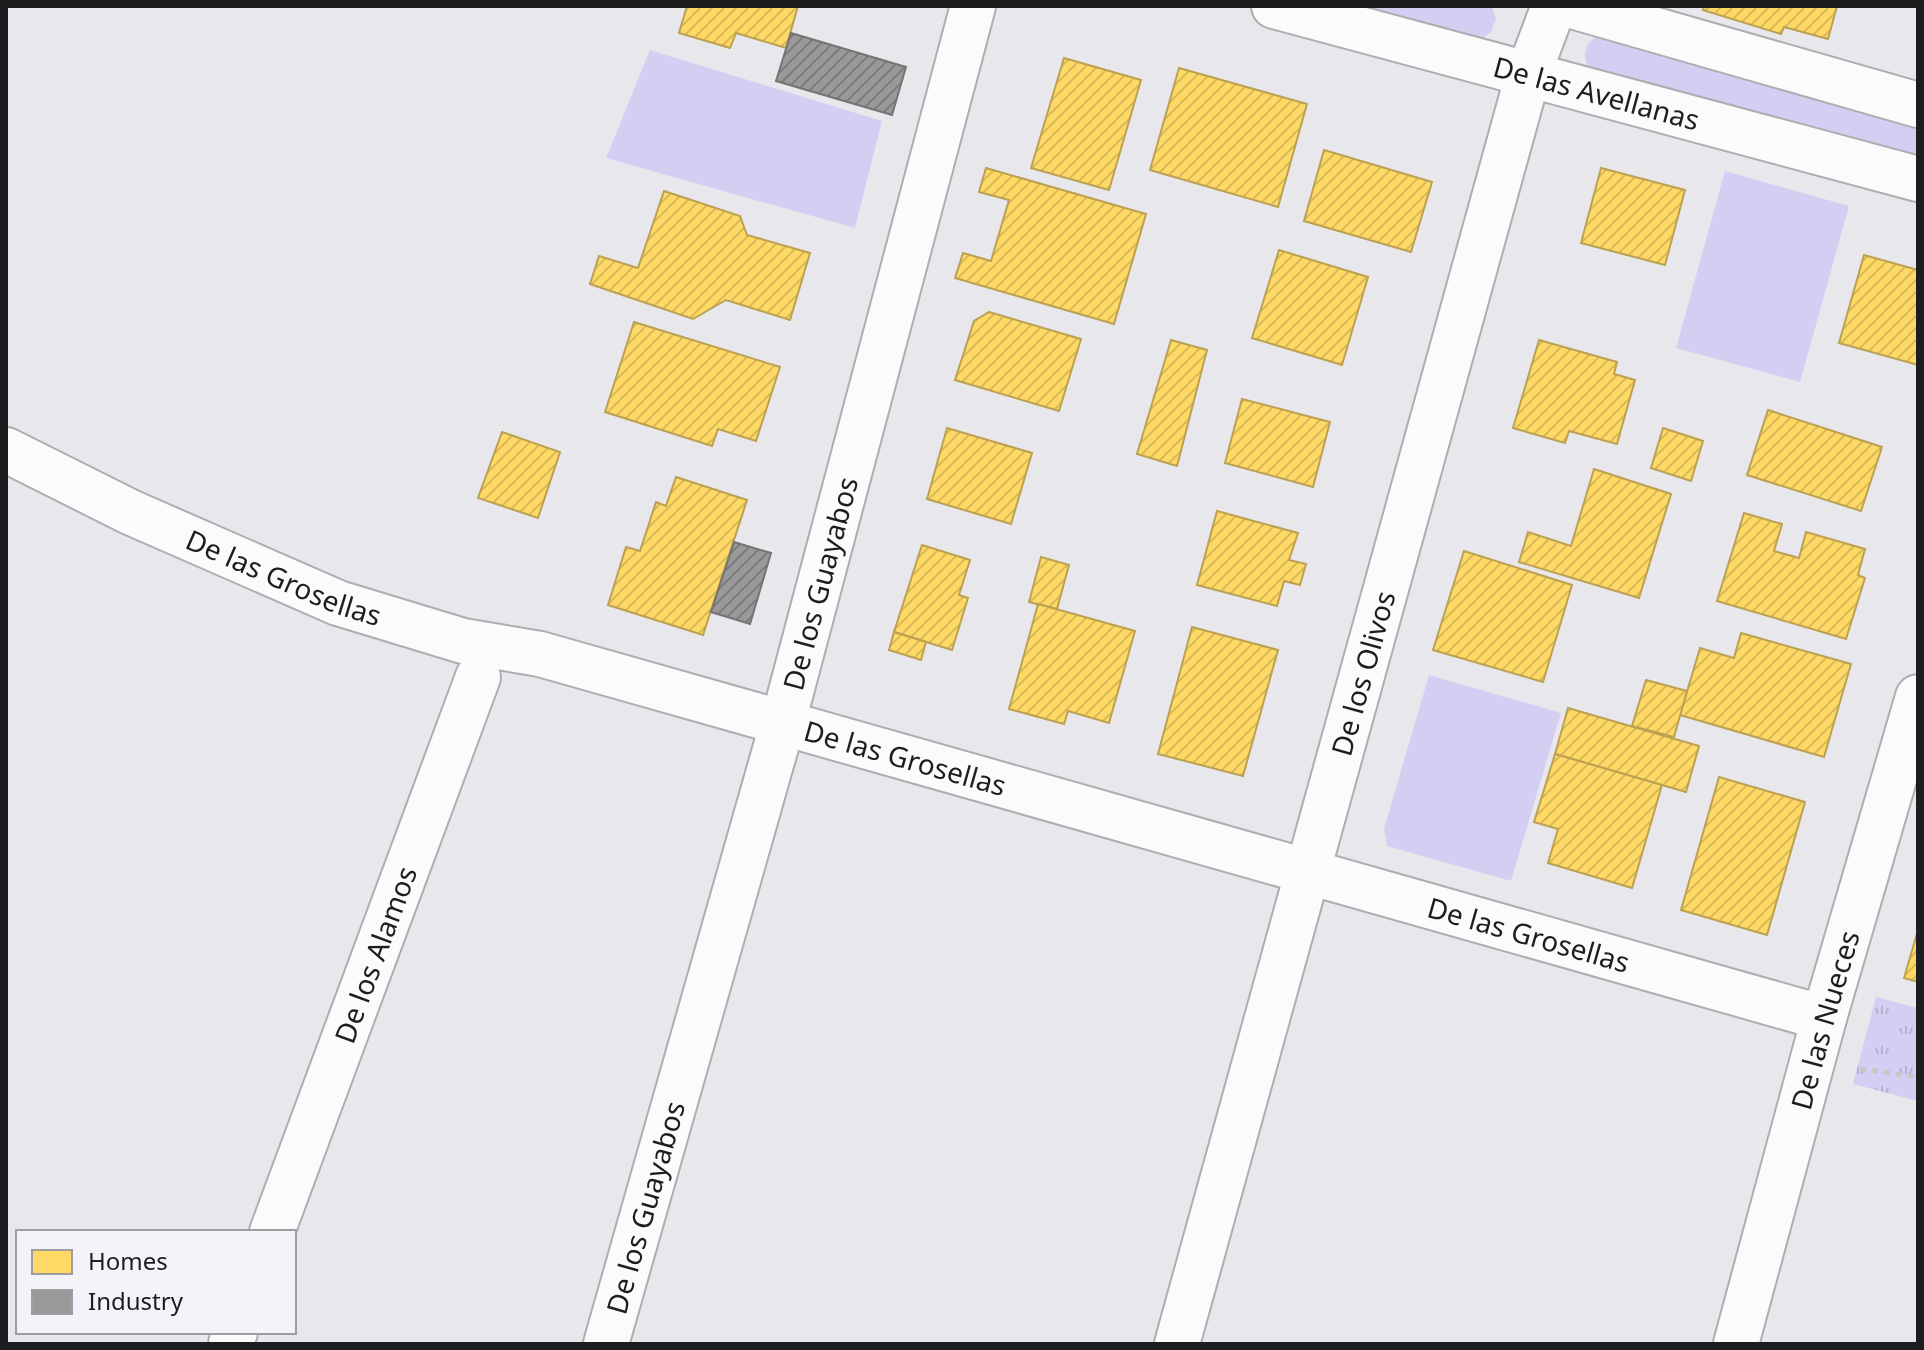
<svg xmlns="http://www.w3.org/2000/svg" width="1924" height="1350" font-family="'Noto Sans',sans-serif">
<defs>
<pattern id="park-tufts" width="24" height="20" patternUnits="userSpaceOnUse" patternTransform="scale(2)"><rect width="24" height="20" fill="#d5cef3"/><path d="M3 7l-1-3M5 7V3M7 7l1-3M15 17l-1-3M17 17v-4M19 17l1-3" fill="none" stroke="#b6b0d0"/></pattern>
<pattern id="homes-hatch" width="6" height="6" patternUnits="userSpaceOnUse" patternTransform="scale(2)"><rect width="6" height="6" fill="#ffd966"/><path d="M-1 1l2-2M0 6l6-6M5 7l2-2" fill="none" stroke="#daba58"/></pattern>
<pattern id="industry-hatch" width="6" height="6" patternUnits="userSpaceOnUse" patternTransform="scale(2)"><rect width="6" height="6" fill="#999"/><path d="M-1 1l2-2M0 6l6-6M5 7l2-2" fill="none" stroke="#7c7c7c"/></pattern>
</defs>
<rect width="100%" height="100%" fill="#e8e7ec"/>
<g fill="#d5cef3">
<polygon points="1349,6 1492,6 1496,19 1491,32 1481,39"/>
<path d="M1599 35 1918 120V162L1592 71C1580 58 1584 43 1599 35Z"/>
<polygon points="650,50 882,121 855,228 606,158"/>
<polygon points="1725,171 1849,206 1800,382 1676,348"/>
<polygon points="1429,675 1561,713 1511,881 1387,846 1384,829"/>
</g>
<polygon fill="url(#park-tufts)" points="1876,997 1918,1008 1918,1101 1853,1084"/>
<g fill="url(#homes-hatch)" stroke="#bba151" stroke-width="2">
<polygon points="687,6 798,6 786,48 736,33 730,48 679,33"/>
<polygon points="1704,6 1837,6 1828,39 1784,27 1781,34 1703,10"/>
<polygon points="1064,58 1141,80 1109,190 1031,168"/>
<polygon points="1179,68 1307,104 1278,207 1150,170"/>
<polygon points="1324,150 1432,182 1411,252 1304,221"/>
<polygon points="986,168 1146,214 1114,324 955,278 963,253 991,261 1009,200 979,192"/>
<polygon points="1601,168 1685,190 1665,265 1581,243"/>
<polygon points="664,191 740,216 747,235 810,253 790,320 726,300 693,319 590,284 599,256 638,268"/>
<polygon points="1279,250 1368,277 1342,365 1252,338"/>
<polygon points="1864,255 1918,270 1918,365 1839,343"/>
<polygon points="989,312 1081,339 1059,411 955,380 974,321"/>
<polygon points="634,322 780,367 756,441 718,429 712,446 605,412"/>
<polygon points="1171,340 1207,350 1177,466 1137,454"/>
<polygon points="1539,340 1617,362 1614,374 1635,380 1617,444 1569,431 1565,443 1513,428"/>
<polygon points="1242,399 1330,422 1313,487 1225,463"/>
<polygon points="1768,410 1882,447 1861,511 1747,475"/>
<polygon points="947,428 1032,453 1011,524 927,499"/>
<polygon points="1663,428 1703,441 1691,481 1651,468"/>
<polygon points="502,432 560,452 538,518 478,498"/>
<polygon points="1594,469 1671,494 1639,598 1519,562 1528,532 1571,546"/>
<polygon points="676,477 747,500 703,635 608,605 626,547 640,551 656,502 666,506"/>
<polygon points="1217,511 1298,533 1289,560 1306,564 1300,585 1284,581 1277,606 1197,585"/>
<polygon points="1744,513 1782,524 1774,551 1799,558 1806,532 1865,549 1858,575 1865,578 1846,639 1717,601"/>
<polygon points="922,545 970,560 959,595 968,598 952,650 894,632"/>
<polygon points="1464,551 1572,585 1543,682 1433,650"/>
<polygon points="1041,557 1069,565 1057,609 1029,602"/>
<polygon points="1038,604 1135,631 1109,723 1068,711 1064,724 1009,709"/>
<polygon points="1192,627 1278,650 1243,776 1158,754"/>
<polygon points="894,632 926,642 921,660 889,650"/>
<polygon points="1741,633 1851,664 1824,757 1680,715 1700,648 1734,658"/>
<polygon points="1646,680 1687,691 1674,737 1632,726"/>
<polygon points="1568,708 1699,746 1686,792 1555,754"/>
<polygon points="1555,754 1662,785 1632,888 1548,863 1558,829 1534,822"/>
<polygon points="1719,777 1805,802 1767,935 1681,910"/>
<polygon points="1918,930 1918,982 1904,978"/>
</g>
<g fill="url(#industry-hatch)" stroke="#747474" stroke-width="2">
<polygon points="791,33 906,67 892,115 776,81"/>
<polygon points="734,542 771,553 750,624 711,612"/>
</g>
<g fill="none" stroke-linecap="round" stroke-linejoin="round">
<g stroke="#aeadb1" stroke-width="48">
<g id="street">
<path id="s1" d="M1274 6 1918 179"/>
<polyline points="1572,6 1918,105"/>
<path id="s2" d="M6 450 130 512 338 603 463 641 540 654 1824 1018"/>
<path id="s3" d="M272 1232 478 677"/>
<polyline points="231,1344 235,1332"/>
<path id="s4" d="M606 1344 783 722 973 6"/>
<path id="s5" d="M1177 1344 1528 75 1554 6"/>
<path id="s6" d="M1736 1344 1824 1018 1918 697"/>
</g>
</g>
<polyline stroke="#c6c6c7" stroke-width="5" stroke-dasharray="6 6" stroke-linecap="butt" points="1860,1069 1918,1077"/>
<use href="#street" stroke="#fcfbfc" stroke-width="44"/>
</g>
<g text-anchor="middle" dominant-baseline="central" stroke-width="8" stroke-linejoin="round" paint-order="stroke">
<g font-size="28" fill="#1d1d1f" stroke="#f4f3fa">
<text stroke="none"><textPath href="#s1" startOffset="334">De las Avellanas</textPath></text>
<text stroke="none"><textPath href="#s2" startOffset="306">De las Grosellas</textPath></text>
<text stroke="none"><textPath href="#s4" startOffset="790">De los Guayabos</textPath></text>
<text stroke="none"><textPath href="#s5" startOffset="696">De los Olivos</textPath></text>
<text stroke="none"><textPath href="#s2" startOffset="954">De las Grosellas</textPath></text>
<text stroke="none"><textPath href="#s2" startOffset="1602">De las Grosellas</textPath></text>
<text stroke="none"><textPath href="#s3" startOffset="296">De los Alamos</textPath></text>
<text stroke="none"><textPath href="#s6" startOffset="336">De las Nueces</textPath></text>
<text stroke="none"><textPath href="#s4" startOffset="142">De los Guayabos</textPath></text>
</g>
</g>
<rect width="1924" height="1350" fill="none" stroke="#1d1d1f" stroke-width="16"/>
<rect x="16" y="1230" width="280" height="104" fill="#f4f3fa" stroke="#9e9da2" stroke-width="2"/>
<rect x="32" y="1250" width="40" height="24" fill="#ffd966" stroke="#9e9da2" stroke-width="2"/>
<text x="88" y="1270" font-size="24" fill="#1d1d1f">Homes</text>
<rect x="32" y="1290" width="40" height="24" fill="#999999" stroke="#9e9da2" stroke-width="2"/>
<text x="88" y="1310" font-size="24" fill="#1d1d1f">Industry</text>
</svg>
